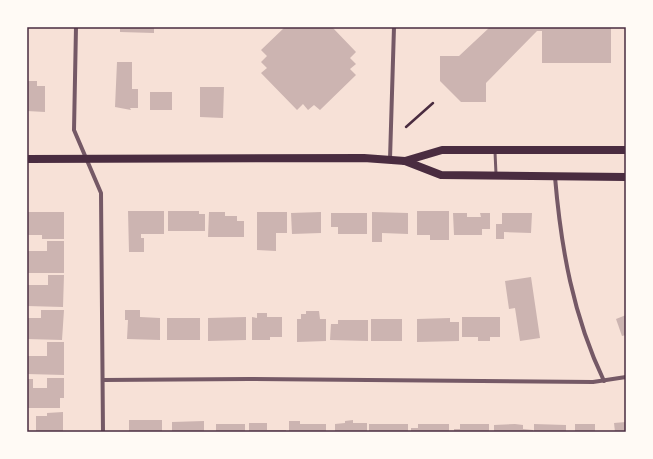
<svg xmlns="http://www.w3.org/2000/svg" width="653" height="459" font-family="'PT Sans',sans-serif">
<rect width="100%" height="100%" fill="#f7e1d7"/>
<g fill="#ccb4b1">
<polygon points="120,27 154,27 154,33 120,32"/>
<polygon points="285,27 332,27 356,52 350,58 356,64 350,69 356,75 320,110 314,105 308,110 303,104 297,110 261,73 267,68 261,62 267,56 261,50"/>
<polygon points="490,27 611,27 611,63 542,63 542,31 537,31 486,83 486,102 461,102 440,81 440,56 459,56"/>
<polygon points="117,62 132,62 132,89 138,89 138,108 130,108 131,110 115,107"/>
<polygon points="27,81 37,81 37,86 45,86 45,112 27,111"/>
<polygon points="200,87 224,87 223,118 200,117"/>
<rect x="150" y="92" width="22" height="18"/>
<polygon points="128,211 164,211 164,234 141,234 141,238 144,238 144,252 129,252"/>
<polygon points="168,211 199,211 199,214 205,214 205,231 168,231"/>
<polygon points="417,211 449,211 449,240 430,240 430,235 417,235"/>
<polygon points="27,212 64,212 64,239 42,239 42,235 27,235"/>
<polygon points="209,212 225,212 225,216 237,216 237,221 244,221 244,237 208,237"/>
<polygon points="257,212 287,212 287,233 276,233 276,251 257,250"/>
<polygon points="321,212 321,233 292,234 291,213"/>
<polygon points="372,212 408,213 408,234 382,233 382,242 372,242"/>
<polygon points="331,213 367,213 367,234 338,234 338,227 331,227"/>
<polygon points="453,213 467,213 467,217 481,217 480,213 490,213 490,229 482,229 482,235 454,235"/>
<polygon points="502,213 532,213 531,233 504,232 504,239 496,239 496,224 502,224"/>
<polygon points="47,241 64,241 64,273 27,273 27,251 47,251"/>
<polygon points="48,275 64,275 63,307 27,306 27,285 48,285"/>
<polygon points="531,277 540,338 520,341 515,308 509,309 505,281"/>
<polygon points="41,310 64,310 62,340 27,339 27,318 41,318"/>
<polygon points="125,310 140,310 140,317 160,318 160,340 127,339 128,320 125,320"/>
<polygon points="306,311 319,311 320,319 326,319 326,341 297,342 297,319 301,319 301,314 306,314"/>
<polygon points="257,313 267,313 267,317 282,317 282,337 270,337 270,340 252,340 252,317 257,318"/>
<polygon points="626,315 626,335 622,336 616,319"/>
<polygon points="246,317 246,340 208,341 208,318"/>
<polygon points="462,317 500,317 500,337 490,337 490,341 478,341 478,337 462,337"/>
<rect x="167" y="318" width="33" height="22"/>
<polygon points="450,318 450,322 459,322 459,341 417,342 417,319"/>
<rect x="371" y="319" width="31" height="22"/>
<polygon points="338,320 368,320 368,341 330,340 331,324 338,324"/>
<polygon points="47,342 64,342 64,375 27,374 27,356 47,356"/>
<polygon points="47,378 64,378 64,398 60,398 60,408 27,408 27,379 33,379 33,388 47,388"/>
<polygon points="63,412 63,432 36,432 36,416 47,416 47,413"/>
<rect x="129" y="420" width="33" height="12"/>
<polygon points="353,420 353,423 367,423 367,432 335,432 335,424 345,423 345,421"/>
<polygon points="204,421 204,432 172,432 172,422"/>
<polygon points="289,421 300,421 300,424 326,424 326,432 289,432"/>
<polygon points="626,422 626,432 615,432 614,423"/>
<polygon points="249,423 267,423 267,430 286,430 286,432 249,432"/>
<rect x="216" y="424" width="29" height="8"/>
<rect x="369" y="424" width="39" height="8"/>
<polygon points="418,424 449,424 449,432 411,432 411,428 418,428"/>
<polygon points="460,424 489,424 489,432 454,432 454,429 460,429"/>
<polygon points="515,424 523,425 523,429 533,430 533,432 494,432 494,425"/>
<polygon points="534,424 566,425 566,432 534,432"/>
<rect x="575" y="424" width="20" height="8"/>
</g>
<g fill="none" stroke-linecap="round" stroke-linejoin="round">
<polyline stroke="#4a2c40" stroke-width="2.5" points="406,127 433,103"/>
<polyline stroke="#755966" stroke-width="3" points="495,152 496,174"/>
<g stroke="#755966" stroke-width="4">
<polyline points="76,27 74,130 101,193 103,432"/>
<polyline points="390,159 394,27"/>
<path d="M555 177C561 248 573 316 604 381"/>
<polyline points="103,380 249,379 593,382 626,377"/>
</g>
<g stroke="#4a2c40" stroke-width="8">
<polyline points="27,159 364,158 405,161 441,175 626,177"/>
<polyline points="405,161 442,150 626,150"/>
</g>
</g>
<rect width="653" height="459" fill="none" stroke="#fffaf5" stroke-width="56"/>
<rect x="28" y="28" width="597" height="403" fill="none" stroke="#4a2c40" stroke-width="1.5"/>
</svg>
